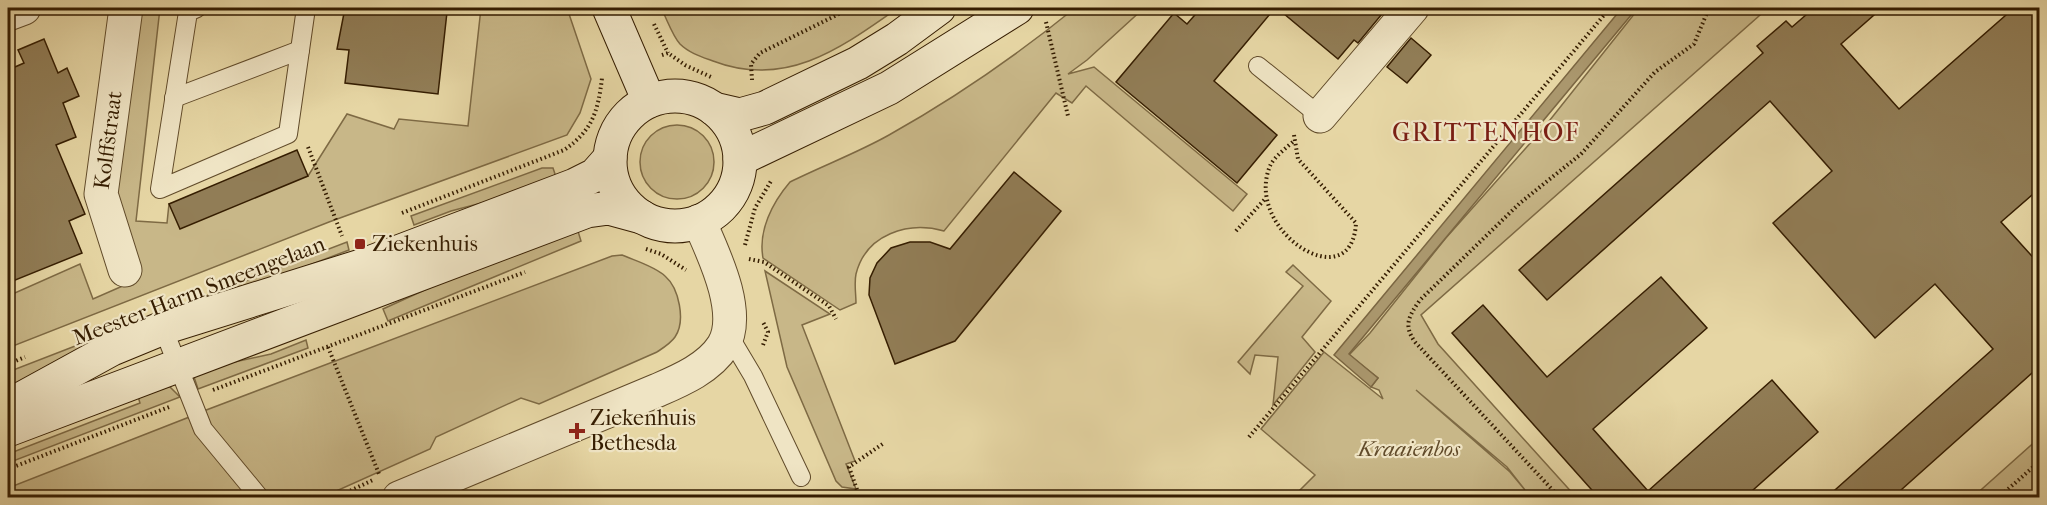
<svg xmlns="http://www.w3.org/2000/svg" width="2047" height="505" font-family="'IM FELL French Canon',serif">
<rect width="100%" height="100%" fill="#e6d6a4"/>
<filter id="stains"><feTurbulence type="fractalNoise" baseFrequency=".00333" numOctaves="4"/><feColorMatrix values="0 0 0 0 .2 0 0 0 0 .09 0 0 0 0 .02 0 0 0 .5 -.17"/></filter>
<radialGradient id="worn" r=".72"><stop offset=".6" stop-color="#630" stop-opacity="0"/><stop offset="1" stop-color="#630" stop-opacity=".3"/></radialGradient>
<g fill="#c8b788" stroke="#7e6a44" stroke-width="1.5" fill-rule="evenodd">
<polygon points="134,8 160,8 136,221 167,223 169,204 308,176 347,114 394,129 399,119 468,126 481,8 567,8 591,79 580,113 567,135 329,222 8,348 8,296 80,264 93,299 134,281 108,189"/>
<path d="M661 8H898C841 48 786 89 713 61 702 57 689 53 680 44 672 35 667 19 661 8Z"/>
<path d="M1075 8H1144L1087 60 1068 74 1094 67 1247 194 1233 211 1086 86 1072 103 1056 93 944 231C908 221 866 234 856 274 854 283 856 294 856 303L840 310 763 258C758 231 772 203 790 182 822 166 857 153 889 135 955 98 1016 56 1075 8Z"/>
<path d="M1639 8H1768L1421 315 1438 344 1576 497H1293L1315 475 1261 429 1324 352 1383 399 1379 390 1371 387 1378 378 1349 355 1370 333 1445 239 1542 130ZM1416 390 1507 467 1525 490 1510 472Z"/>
<circle cx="677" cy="162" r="37"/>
<polygon points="542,168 553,168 558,183 451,211 414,225 411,216"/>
<polygon points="577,228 581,241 388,321 383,309 497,257"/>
<polygon points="347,242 349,250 162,321 159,314"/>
<path d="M622 255C636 261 654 266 665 276 679 288 686 321 675 337 671 343 663 348 657 352L539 404 521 398 436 437 430 449 323 497H266L207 426 201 412 612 256Z"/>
<polygon points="1293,265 1331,301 1302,337 1315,352 1273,405 1278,357 1255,355 1250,374 1238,362 1303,286 1286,272"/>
<polygon points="765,271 830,314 802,325 855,461 846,464 856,489 842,487 836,481 787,367"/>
<polygon points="150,317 8,390 8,372"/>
<polygon points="306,340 308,348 198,389 193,374 216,366 271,354"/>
<polygon points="168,385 180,397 8,463 8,454 140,403 137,393"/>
<polygon points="192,416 255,498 8,498 8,488"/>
<polygon points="2039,438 2039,497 1973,497"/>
</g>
<polygon fill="#aa976d" stroke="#7b6642" stroke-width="1.5" points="1622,8 1637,8 1349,354 1378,378 1371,387 1334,355"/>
<g fill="#917d56" stroke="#351d01" stroke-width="1.5">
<polygon points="345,8 441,8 440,12 447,12 438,94 345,83 349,50 337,49"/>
<polygon points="1201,8 1275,8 1214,81 1277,135 1237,183 1116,82 1174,13 1187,24"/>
<polygon points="1277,8 1374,8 1382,14 1358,43 1354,40 1338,59"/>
<polygon points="1814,8 1882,8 1841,44 1899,109 2014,8 2040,8 2040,188 2001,222 2040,265 2040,366 1892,498 1826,498 1993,349 1935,284 1875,338 1773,223 1832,171 1770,101 1547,300 1519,270 1763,53 1757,46 1786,21 1792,27"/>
<polygon points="1411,38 1431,55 1407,83 1387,67"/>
<polygon points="44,39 58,73 67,68 79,96 63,103 76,137 56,145 85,214 69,221 82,253 8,283 8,70 24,63 18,50"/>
<polygon points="297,150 308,176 180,229 169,204"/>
<polygon points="1014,172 1061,211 955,341 895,364 869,295 870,278 877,263 891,248 910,242 930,242 950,249"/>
<polygon points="1661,277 1707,328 1593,429 1648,491 1772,380 1818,432 1744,498 1599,498 1452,333 1483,305 1547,377"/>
</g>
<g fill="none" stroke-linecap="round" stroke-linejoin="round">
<g stroke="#614b2a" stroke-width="20">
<g id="lane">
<polyline points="197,8 188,12 160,189 288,134 306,8"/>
<polyline points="1258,66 1320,116"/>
<polyline points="174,98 300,50"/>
<polyline points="163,328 203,429 260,498"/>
<polyline points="728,334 753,376 801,477"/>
</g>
</g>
<g stroke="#614b2a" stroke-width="35">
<g id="street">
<polyline points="8,14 24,8"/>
<polyline points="1320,116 1412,8"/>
<path id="s1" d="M125 270 101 194 126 8"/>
<path d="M399 498 658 390C681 380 709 368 723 346 743 313 713 253 699 221"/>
</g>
</g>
<g stroke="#351d01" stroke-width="35">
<g id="secondary">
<polyline points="609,8 649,101"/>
<circle cx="675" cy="161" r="65"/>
<polyline points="714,109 740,115 765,108 858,63 897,39 939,8"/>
<polyline points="740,159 889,88 1017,8"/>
<polyline points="8,406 112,349 163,328 361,266 575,185 595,175 610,158"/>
<polyline points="8,430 587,211 609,208 642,217"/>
</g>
</g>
<g stroke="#351d01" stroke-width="4" stroke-dasharray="1.5 3" stroke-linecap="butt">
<polyline points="1046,22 1068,116"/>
<polyline points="654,24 668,53"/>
<polyline points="662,55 668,53 685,65 711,77"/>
<polyline points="752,80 751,64 760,53 851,8"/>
<path d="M1294 135 1298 159 1356 223C1352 300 1243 231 1270 166 1274 157 1287 147 1295 140"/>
<polyline points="308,147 342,236"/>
<path d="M402 213 564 150C592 131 598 112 602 78"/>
<polyline points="1236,231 1265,199"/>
<polyline points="745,245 755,208 771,181"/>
<polyline points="646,249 661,254 686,270"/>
<polyline points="749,259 764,262 829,306 836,319"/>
<polyline points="763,345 768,332 763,322"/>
<polyline points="328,347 379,474"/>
<polyline points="8,364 25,357"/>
<polyline points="213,390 525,272"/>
<polyline points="1249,437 1610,8"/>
<polyline points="8,469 169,407"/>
<polyline points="342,498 341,495 373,480"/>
<polyline points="860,498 849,467 884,443"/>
<path d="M1560 498 1415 342C1403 325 1409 316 1420 300L1520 203 1581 154 1655 72 1694 44 1709 8"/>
<polyline points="1998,498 2040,461"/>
</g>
<use href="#lane" stroke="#efe4c4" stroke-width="18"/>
<use href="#street" stroke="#efe4c4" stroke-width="33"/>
<use href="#secondary" stroke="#efe4c4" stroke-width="33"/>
</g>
<g fill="#8f2418" stroke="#efe4c4" stroke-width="2">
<rect x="354" y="238" width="12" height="12" rx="3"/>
<path d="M574 422h6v6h6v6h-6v6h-6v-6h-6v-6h6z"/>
</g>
<g text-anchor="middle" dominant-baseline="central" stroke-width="4.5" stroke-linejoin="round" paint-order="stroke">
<g font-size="22" fill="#351d01" stroke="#efe4c4">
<text stroke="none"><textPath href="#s1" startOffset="134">Kolffstraat</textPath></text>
<text transform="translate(199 291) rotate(-21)">Meester Harm Smeengelaan</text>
</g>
<g font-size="22" fill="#351d01" stroke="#efe4c4" text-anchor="start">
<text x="372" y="244">Ziekenhuis</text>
<text x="590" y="418">Ziekenhuis<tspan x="590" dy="25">Bethesda</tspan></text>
</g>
<g font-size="22" font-style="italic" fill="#614b2a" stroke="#efe4c4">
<text x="1409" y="449">Kraaienbos</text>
</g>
<g font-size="26" letter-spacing="1.5" fill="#7a1f14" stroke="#efe4c4">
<text x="1486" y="132">GRITTENHOF</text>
</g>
</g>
<rect width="2047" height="505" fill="none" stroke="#e6d6a4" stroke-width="30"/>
<rect x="9" y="9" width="2029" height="487" fill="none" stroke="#351d01" stroke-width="3"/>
<rect x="15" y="15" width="2017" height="475" fill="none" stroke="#351d01" stroke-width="1.5"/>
<rect width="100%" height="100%" filter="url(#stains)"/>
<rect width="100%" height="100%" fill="url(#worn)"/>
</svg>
